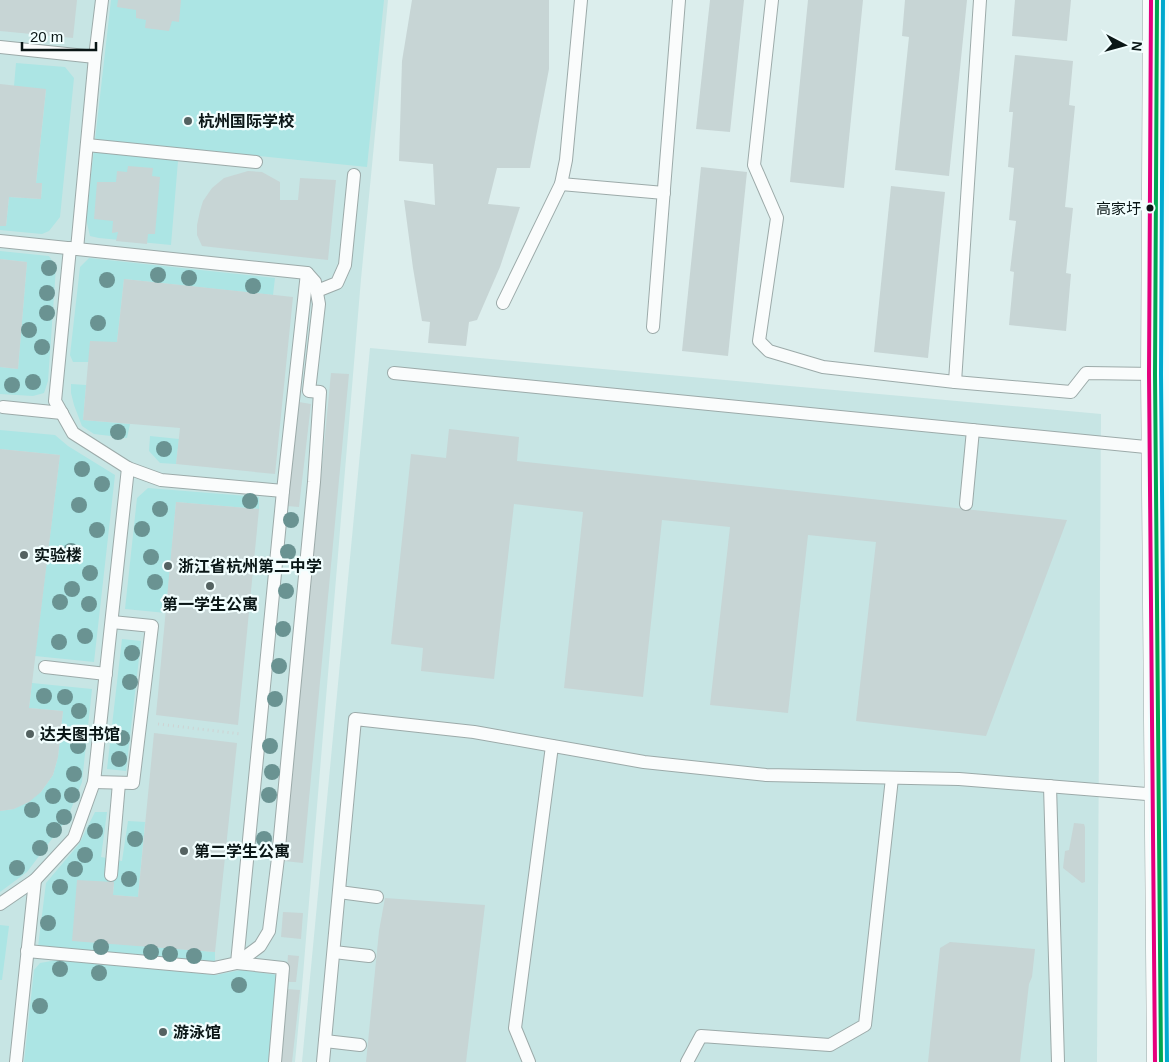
<svg xmlns="http://www.w3.org/2000/svg" width="1169" height="1062" font-family="Helvetica,'Noto Sans SC',sans-serif">
<rect width="100%" height="100%" fill="#dceeed"/>
<g fill="#c7e5e4">
<polygon points="0,0 388,0 361,279 313,854 301,999 295,1062 0,1062"/>
<polygon points="370,348 1101,414 1097,1062 302,1062"/>
</g>
<g fill="#ace5e4">
<polygon points="111,0 384,0 367,167 201,150 179,149 171,245 99,238 90,236 86,219"/>
<polygon points="16,63 65,67 74,78 60,217 49,231 42,234 0,230 0,226 6,226 9,197 41,199 42,184 36,183 46,90 14,86"/>
<polygon points="0,251 49,256 56,267 48,381 44,393 33,396 0,394 0,367 18,369 27,262 0,259"/>
<polygon points="89,258 275,278 273,295 124,279 117,342 88,362 73,362 70,355 80,267"/>
<polygon points="71,384 86,385 83,420 130,424 127,438 94,434 82,426 74,405 71,393"/>
<polygon points="0,430 55,435 68,446 115,475 94,662 35,656 60,455 0,449"/>
<polygon points="150,436 179,439 176,464 160,463 149,451"/>
<polygon points="148,488 259,497 259,509 176,502 166,613 125,609 137,498"/>
<polygon points="122,639 141,641 126,771 107,769"/>
<polygon points="32,683 92,689 82,782 67,819 27,872 0,892 0,811 14,809 41,792 53,775 58,757 63,711 29,708"/>
<polygon points="95,812 107,812 101,857 122,861 128,821 145,822 138,897 113,895 114,882 72,940 215,952 215,963 38,947 46,883 79,844"/>
<polygon points="0,925 9,926 2,980 0,980"/>
<polygon points="57,960 216,975 241,970 278,975 275,1062 24,1062 34,970 40,963"/>
</g>
<g fill="#c7d5d5">
<polygon points="0,0 77,0 73,38 0,31"/>
<polygon points="118,0 181,0 179,22 172,21 169,31 145,28 146,20 136,18 136,10 117,7"/>
<polygon points="412,0 549,0 549,69 530,168 497,168 488,204 520,207 500,267 477,320 469,322 466,346 428,343 430,322 422,321 413,268 404,200 435,205 433,164 399,161 402,61"/>
<polygon points="710,0 744,0 730,132 696,129"/>
<polygon points="808,0 863,0 844,188 790,182"/>
<polygon points="905,0 967,0 949,176 895,170 909,37 902,36"/>
<polygon points="1015,0 1071,0 1067,41 1012,36"/>
<polygon points="1015,55 1073,61 1069,105 1075,106 1065,207 1073,208 1066,273 1071,274 1066,331 1009,325 1014,272 1010,271 1016,221 1009,220 1014,168 1008,167 1013,112 1009,112"/>
<polygon points="0,84 46,89 36,183 42,183 41,199 9,197 6,226 0,226"/>
<polygon points="128,166 153,168 152,176 160,177 155,234 148,234 147,244 116,241 118,232 112,233 113,221 94,219 97,182 116,182 117,171 127,172"/>
<polygon points="701,167 747,172 728,356 682,351"/>
<polygon points="248,171 262,172 280,182 280,200 298,200 300,178 336,180 328,260 202,246 197,235 197,225 200,211 203,201 212,188 224,178"/>
<polygon points="891,186 945,192 928,358 874,352"/>
<polygon points="0,259 27,262 18,369 0,367"/>
<polygon points="124,279 293,297 275,474 176,464 180,428 83,420 90,341 117,342"/>
<polygon points="331,373 349,374 303,863 284,861"/>
<polygon points="299,402 311,404 299,507 287,506"/>
<polygon points="449,429 519,437 517,461 1067,520 986,736 856,721 876,542 808,535 788,713 710,705 730,527 662,520 643,697 564,688 583,512 514,504 494,679 421,671 423,648 391,644 411,454 446,458"/>
<polygon points="0,449 60,455 29,708 63,711 58,757 53,775 41,792 29,802 14,809 0,811"/>
<polygon points="176,502 259,509 238,725 156,715"/>
<polygon points="154,733 237,743 215,952 72,941 77,880 114,882 113,895 138,897"/>
<polygon points="1074,823 1084,824 1085,827 1085,882 1082,883 1063,868 1065,851 1069,850"/>
<polygon points="385,898 485,905 466,1062 366,1062 379,931"/>
<polygon points="283,912 303,913 301,939 281,937"/>
<polygon points="950,942 1035,949 1032,977 1029,984 1020,1062 928,1062 940,948"/>
<polygon points="288,955 299,956 296,982 286,982"/>
<polygon points="286,989 300,990 292,1062 279,1062"/>
</g>
<g fill="none" stroke-linecap="round" stroke-linejoin="round">
<g stroke="#9caaa9" stroke-width="14">
<g id="service">
<polyline points="772,0 754,165 777,218 759,341 769,351 823,367 955,382 1071,392 1086,373 1155,374"/>
<polyline points="0,47 95,57"/>
<polyline points="87,145 256,162"/>
<polyline points="561,184 664,193"/>
<polyline points="0,241 307,273 315,282 319,304 309,391 320,392 314,482 278,858 269,931 260,946 237,963"/>
<polyline points="70,248 55,401 73,433 128,468 161,480 283,491"/>
<polyline points="77,249 95,57 102,0"/>
<polyline points="317,291 337,283 345,265 354,175"/>
<polyline points="503,303 561,184 566,160 581,0"/>
<polyline points="653,327 679,0"/>
<polyline points="394,373 1156,448"/>
<polyline points="955,382 980,0"/>
<polyline points="3,407 62,413"/>
<polyline points="966,504 973,430"/>
<polyline points="45,667 106,674"/>
<polyline points="94,782 133,783 152,626 112,622"/>
<polyline points="1050,786 1058,1062"/>
<polyline points="111,875 119,783"/>
<polyline points="339,892 377,897"/>
<polyline points="0,904 35,880 74,838 94,782 128,468"/>
<polyline points="27,951 214,968 237,963 283,491 307,273"/>
<polyline points="334,952 369,956"/>
<polyline points="237,963 283,968 275,1062"/>
<polyline points="325,1041 360,1045"/>
<polyline points="16,1062 35,880"/>
<polyline points="323,1062 355,719 474,732 644,762 766,775 959,779 1159,795"/>
<polyline points="529,1062 515,1028 552,746"/>
<polyline points="687,1062 701,1036 830,1045 865,1025 892,778"/>
</g>
</g>
<g stroke="#9caaa9" stroke-width="29">
<polyline id="tertiary" points="1157,0 1155,374 1161,1062"/>
</g>
<polyline stroke="#ced3d3" stroke-width="3" stroke-dasharray="1 4" stroke-linecap="butt" points="158,724 241,734"/>
<use href="#service" stroke="#fafcfc" stroke-width="12"/>
<use href="#tertiary" stroke="#fafcfc" stroke-width="28"/>
<g stroke="#f1fefe" stroke-width="8">
<polyline id="bus-1" points="1157,0 1155,374 1161,1062"/>
</g>
<g stroke="#f1fefe" stroke-width="8">
<polyline id="bus-2" points="1151,0 1149,374 1155,1062"/>
</g>
<g stroke="#f1fefe" stroke-width="8">
<polyline id="bus-3" points="1163,0 1161,374 1167,1062"/>
</g>
<use href="#bus-1" stroke="#00a651" stroke-width="4"/>
<use href="#bus-2" stroke="#e5007d" stroke-width="4"/>
<use href="#bus-3" stroke="#00a9ce" stroke-width="4"/>
</g>
<g fill="#6a9392">
<circle cx="49" cy="268" r="8"/>
<circle cx="158" cy="275" r="8"/>
<circle cx="189" cy="278" r="8"/>
<circle cx="107" cy="280" r="8"/>
<circle cx="253" cy="286" r="8"/>
<circle cx="47" cy="293" r="8"/>
<circle cx="47" cy="313" r="8"/>
<circle cx="98" cy="323" r="8"/>
<circle cx="29" cy="330" r="8"/>
<circle cx="42" cy="347" r="8"/>
<circle cx="33" cy="382" r="8"/>
<circle cx="12" cy="385" r="8"/>
<circle cx="118" cy="432" r="8"/>
<circle cx="164" cy="449" r="8"/>
<circle cx="82" cy="469" r="8"/>
<circle cx="102" cy="484" r="8"/>
<circle cx="250" cy="501" r="8"/>
<circle cx="79" cy="505" r="8"/>
<circle cx="160" cy="509" r="8"/>
<circle cx="291" cy="520" r="8"/>
<circle cx="142" cy="529" r="8"/>
<circle cx="97" cy="530" r="8"/>
<circle cx="71" cy="551" r="8"/>
<circle cx="288" cy="552" r="8"/>
<circle cx="151" cy="557" r="8"/>
<circle cx="90" cy="573" r="8"/>
<circle cx="155" cy="582" r="8"/>
<circle cx="72" cy="589" r="8"/>
<circle cx="286" cy="591" r="8"/>
<circle cx="60" cy="602" r="8"/>
<circle cx="89" cy="604" r="8"/>
<circle cx="283" cy="629" r="8"/>
<circle cx="85" cy="636" r="8"/>
<circle cx="59" cy="642" r="8"/>
<circle cx="132" cy="653" r="8"/>
<circle cx="279" cy="666" r="8"/>
<circle cx="130" cy="682" r="8"/>
<circle cx="44" cy="696" r="8"/>
<circle cx="65" cy="697" r="8"/>
<circle cx="275" cy="699" r="8"/>
<circle cx="79" cy="711" r="8"/>
<circle cx="122" cy="738" r="8"/>
<circle cx="78" cy="746" r="8"/>
<circle cx="270" cy="746" r="8"/>
<circle cx="119" cy="759" r="8"/>
<circle cx="272" cy="772" r="8"/>
<circle cx="74" cy="774" r="8"/>
<circle cx="72" cy="795" r="8"/>
<circle cx="269" cy="795" r="8"/>
<circle cx="53" cy="796" r="8"/>
<circle cx="32" cy="810" r="8"/>
<circle cx="64" cy="817" r="8"/>
<circle cx="54" cy="830" r="8"/>
<circle cx="95" cy="831" r="8"/>
<circle cx="135" cy="839" r="8"/>
<circle cx="264" cy="839" r="8"/>
<circle cx="40" cy="848" r="8"/>
<circle cx="85" cy="855" r="8"/>
<circle cx="17" cy="868" r="8"/>
<circle cx="75" cy="869" r="8"/>
<circle cx="129" cy="879" r="8"/>
<circle cx="60" cy="887" r="8"/>
<circle cx="48" cy="923" r="8"/>
<circle cx="101" cy="947" r="8"/>
<circle cx="151" cy="952" r="8"/>
<circle cx="170" cy="954" r="8"/>
<circle cx="194" cy="956" r="8"/>
<circle cx="60" cy="969" r="8"/>
<circle cx="99" cy="973" r="8"/>
<circle cx="239" cy="985" r="8"/>
<circle cx="40" cy="1006" r="8"/>
</g>
<g fill="#546261" stroke="#f1fefe" stroke-width="2">
<circle cx="188" cy="121" r="5"/>
<circle cx="24" cy="555" r="5"/>
<circle cx="168" cy="566" r="5"/>
<circle cx="210" cy="586" r="5"/>
<circle cx="30" cy="734" r="5"/>
<circle cx="184" cy="851" r="5"/>
<circle cx="163" cy="1032" r="5"/>
</g>
<circle fill="#0a1616" stroke="#f1fefe" stroke-width="2" cx="1150" cy="208" r="4.5"/>
<g text-anchor="middle" dominant-baseline="central" stroke-width="4.5" stroke-linejoin="round" paint-order="stroke">
<g font-size="15" fill="#0a1616" stroke="#f1fefe" text-anchor="end">
<text x="1141" y="208">高家圩</text>
</g>
<g font-size="16" font-weight="bold" fill="#0a1616" stroke="#f1fefe" text-anchor="start">
<text x="198" y="121">杭州国际学校</text>
<text x="34" y="555">实验楼</text>
<text x="178" y="566">浙江省杭州第二中学</text>
<text x="210" y="604" text-anchor="middle">第一学生公寓</text>
<text x="40" y="734">达夫图书馆</text>
<text x="194" y="851">第二学生公寓</text>
<text x="173" y="1032">游泳馆</text>
</g>
</g>
<g transform="translate(1124 45) rotate(96)" stroke="#f1fefe" stroke-width="4" paint-order="stroke">
<path d="M0-4L9 19L0 12L-9 19Z" fill="#0a1616"/>
<text y="-8" font-size="14" font-weight="bold" text-anchor="middle" fill="#0a1616">N</text>
</g>
<path d="M22 42v8h74v-8" fill="none" stroke="#0a1616" stroke-width="2.5"/>
<text x="30" y="42" font-size="15" fill="#0a1616" stroke="#f1fefe" stroke-width="4" paint-order="stroke">20 m</text>
</svg>
